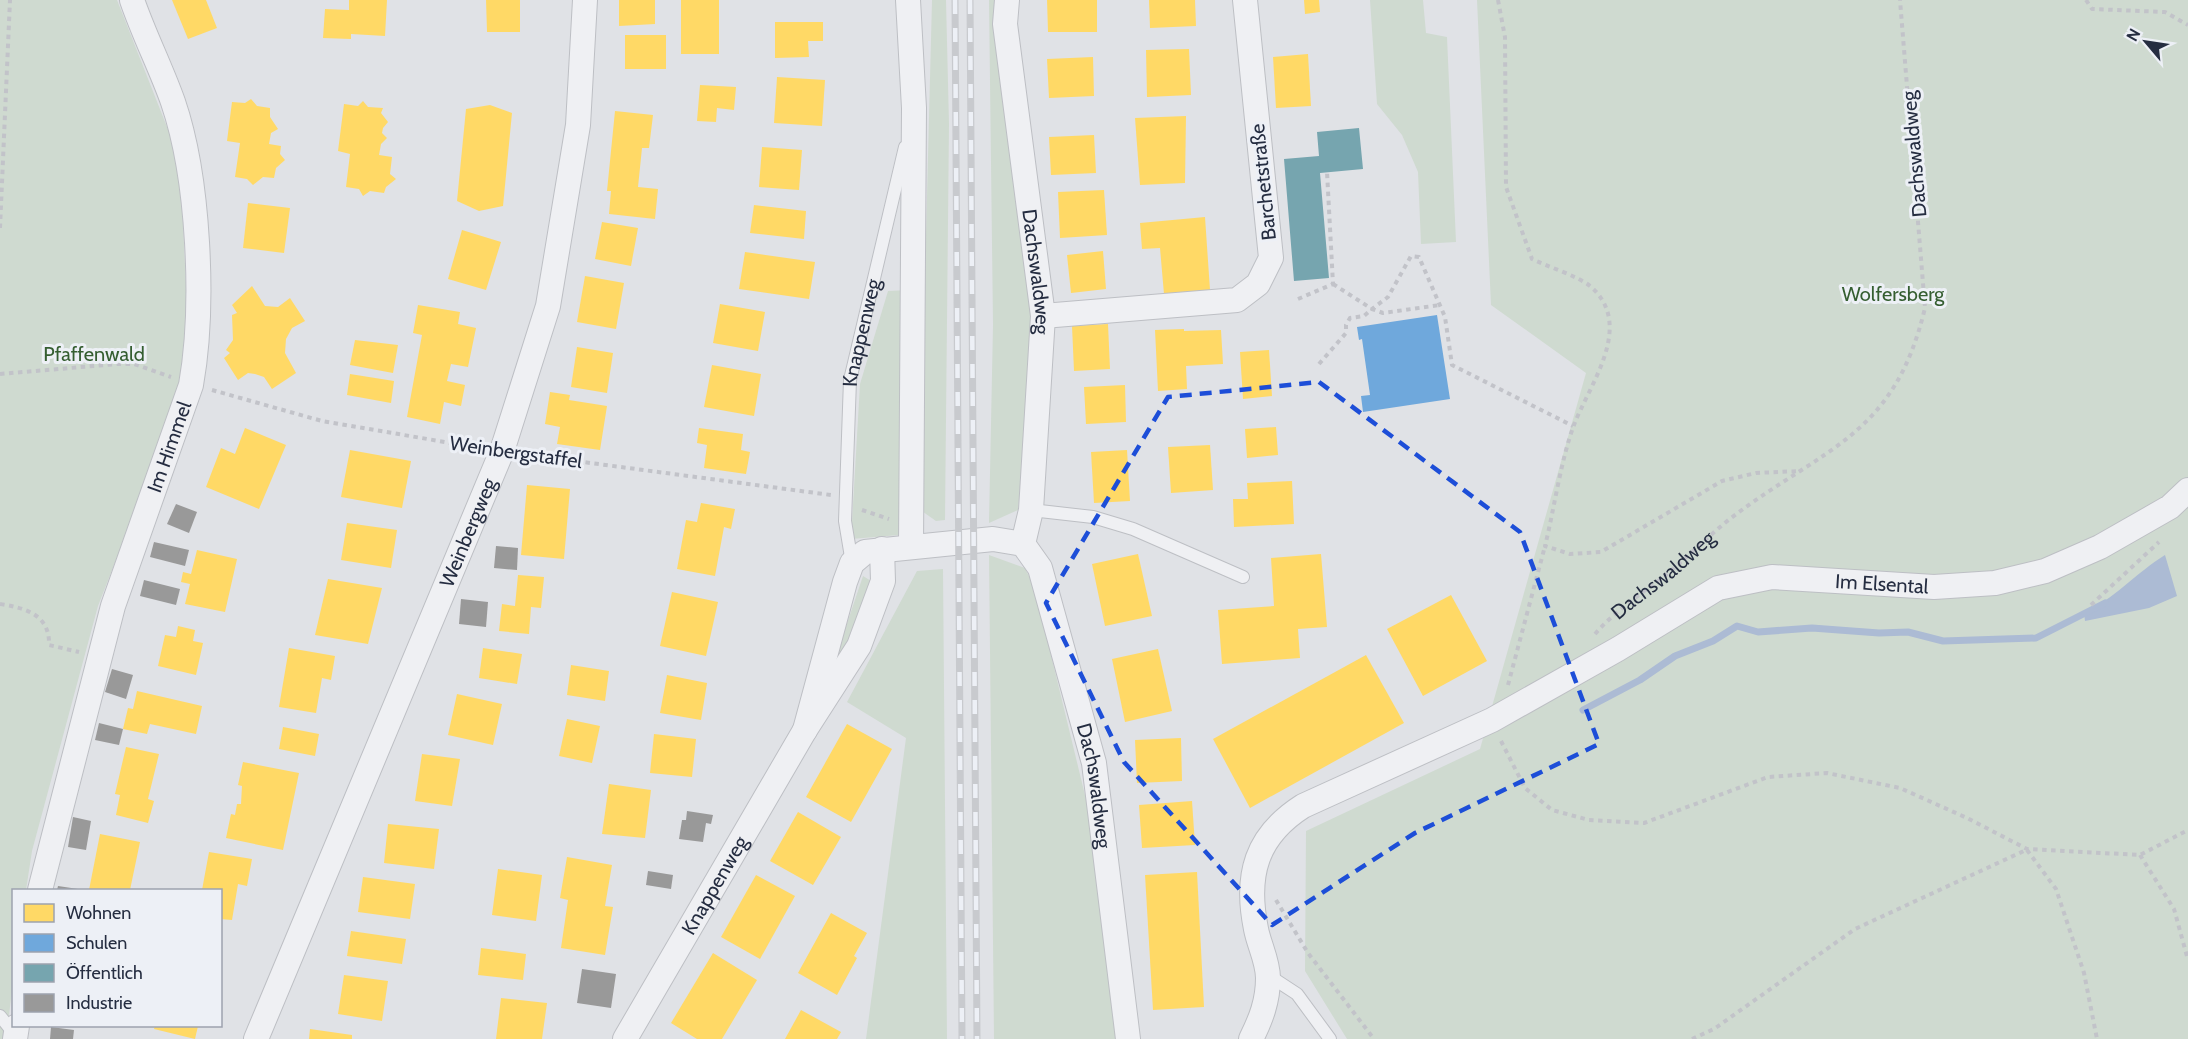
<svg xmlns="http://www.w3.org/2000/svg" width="2188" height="1039" font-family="Cabin,sans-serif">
<rect width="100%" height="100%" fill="#e0e2e6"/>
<g fill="#cfdad0">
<polygon points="0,0 117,0 180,160 190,370 98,606 32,851 26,890 14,890 13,983 6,1039 0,1039"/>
<polygon points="932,0 946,0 949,124 945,520 936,521 919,509"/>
<polygon points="989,0 1005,0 1036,314 1018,510 989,523 993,325"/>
<polygon points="1370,0 1423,0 1426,33 1447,37 1456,242 1421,244 1418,172 1402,135 1377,104"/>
<polygon points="1477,0 2188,0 2188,1039 1347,1039 1305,971 1306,831 1480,749 1586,373 1491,305"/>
<polygon points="910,290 899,535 851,539 860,384 888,291"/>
<polygon points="989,555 1025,568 1035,589 1091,820 1117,1039 994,1039"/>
<polygon points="943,569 947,1039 866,1039 906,738 847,702 917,571"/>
<polygon points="863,576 876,584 839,665 834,662"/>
</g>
<path fill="#acbbd4" d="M2165 555 2177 596 2149 608 2085 621 2084 613C2114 599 2136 573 2165 555Z"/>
<g fill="#ffd966">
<polygon points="172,0 206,0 217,28 188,39"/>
<polygon points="349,0 387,0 385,36 351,34 351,39 323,38 325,9 349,10"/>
<polygon points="486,0 520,0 520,32 487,32"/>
<polygon points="619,0 655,0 655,24 619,26"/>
<rect x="681" y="0" width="38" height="54"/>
<polygon points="1047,0 1097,0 1097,32 1048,32"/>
<polygon points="1149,0 1195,0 1196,26 1150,28"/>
<polygon points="1304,0 1319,0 1320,12 1305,14"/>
<polygon points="775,22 823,22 823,41 808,41 809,57 775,58"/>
<rect x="625" y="35" width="41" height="34"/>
<polygon points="1189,49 1191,95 1147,97 1146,50"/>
<polygon points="1308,54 1311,106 1276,108 1273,57"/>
<polygon points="1093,57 1094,96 1049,98 1047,59"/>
<polygon points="777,77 825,80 822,126 774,123"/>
<polygon points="700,85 736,87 734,110 717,108 716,122 697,121"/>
<polygon points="251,99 257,106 270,108 270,117 278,129 271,133 269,144 281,146 280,154 285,160 276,168 274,178 263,177 253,185 247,179 235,177 240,143 227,141 232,102 245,103"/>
<polygon points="363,101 368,107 383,108 381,113 388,122 383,128 382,133 387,138 381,144 379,155 392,157 390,174 396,179 386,187 384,193 370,191 363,196 359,189 346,187 350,154 338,151 344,104 358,106"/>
<polygon points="490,105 512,113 503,206 479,211 457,201 466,109"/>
<polygon points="615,111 653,115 649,148 642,148 638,187 658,189 655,219 609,214 611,191 607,191"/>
<polygon points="1186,116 1185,183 1140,185 1135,118"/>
<polygon points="1094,135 1096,173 1051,175 1049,137"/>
<polygon points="762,147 802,150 799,190 759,187"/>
<polygon points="1104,190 1107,235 1060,238 1058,192"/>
<polygon points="248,203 290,208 284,253 243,248"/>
<polygon points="754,205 806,211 804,239 750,233"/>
<polygon points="1205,217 1210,290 1164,294 1160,248 1142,249 1140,223"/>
<polygon points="602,222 638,228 631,266 595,259"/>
<polygon points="462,230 501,242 486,290 448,279"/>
<polygon points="1103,251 1106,289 1071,293 1067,255"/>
<polygon points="745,252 815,262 809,299 739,289"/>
<polygon points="585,276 624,283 616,329 577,322"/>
<polygon points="252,286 265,306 278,307 290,298 305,321 292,328 286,339 285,353 296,373 272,389 264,377 255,374 248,373 238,380 224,358 230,353 226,350 233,340 232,315 237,313 232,305"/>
<polygon points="720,304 765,312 758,351 713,343"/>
<polygon points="418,305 460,312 458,324 476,328 468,367 451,364 447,381 465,385 461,406 444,402 440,424 407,417 422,335 413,333"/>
<polygon points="1108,324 1110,369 1074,371 1072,326"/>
<polygon points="1184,329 1184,331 1221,330 1223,364 1186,366 1187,389 1158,391 1155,330"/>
<polygon points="355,340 398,345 393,373 350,365"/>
<polygon points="577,347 613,353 607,393 571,387"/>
<polygon points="1269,350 1272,396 1243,399 1240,352"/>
<polygon points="712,365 761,374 754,416 704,407"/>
<polygon points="350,374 394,381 391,403 347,395"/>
<polygon points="1125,385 1126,422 1086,424 1084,387"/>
<polygon points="550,392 570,395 569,400 607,406 600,450 557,444 560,427 545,424"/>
<polygon points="1276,427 1278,455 1247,458 1245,429"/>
<polygon points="245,428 286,445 259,509 206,487 221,448 235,454"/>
<polygon points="699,428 743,434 741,450 750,452 746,474 704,468 707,445 697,443"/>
<polygon points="1210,445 1213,490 1171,493 1168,447"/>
<polygon points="350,450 411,461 402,508 341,497"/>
<polygon points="1127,450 1130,501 1094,503 1091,452"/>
<polygon points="1292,481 1294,524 1234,527 1233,499 1248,499 1247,483"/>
<polygon points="527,485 570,489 564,559 521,555"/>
<polygon points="701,503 735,509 731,529 724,527 715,576 677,569 686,520 697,522"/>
<polygon points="347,523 397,530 391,568 341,560"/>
<polygon points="197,550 237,559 225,612 185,604 190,584 181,582 183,572 191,574"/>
<polygon points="1138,554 1152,616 1105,626 1092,564"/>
<polygon points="1321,554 1327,627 1298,629 1300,658 1222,664 1218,610 1274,606 1271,558"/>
<polygon points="518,575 544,577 541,608 531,607 529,634 499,631 502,604 515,606"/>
<polygon points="328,579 382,588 368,644 315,635"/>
<polygon points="672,592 718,602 706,656 660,646"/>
<polygon points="1451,595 1487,661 1423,696 1387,629"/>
<polygon points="178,626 195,630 193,641 203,643 196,675 158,666 165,635 176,637"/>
<polygon points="289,648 335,656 331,680 322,678 316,713 279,707"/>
<polygon points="483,648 522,654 517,684 479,678"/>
<polygon points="1158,649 1172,711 1125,722 1112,659"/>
<polygon points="1366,655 1404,723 1250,808 1213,739"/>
<polygon points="571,665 609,671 605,701 567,695"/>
<polygon points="667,675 707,683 701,720 660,713"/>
<polygon points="137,691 202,706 196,734 150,724 147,734 123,729 128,708 133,709"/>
<polygon points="457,694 502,704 493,745 448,735"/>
<polygon points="567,719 600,726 592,763 559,756"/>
<polygon points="847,724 892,749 851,822 806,797"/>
<polygon points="283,727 319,734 315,756 279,749"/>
<polygon points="654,734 696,739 692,777 650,773"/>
<polygon points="1181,738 1182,781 1137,783 1135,740"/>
<polygon points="126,747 159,754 148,799 154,801 148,823 116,815 120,795 115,794"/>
<polygon points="422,754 460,759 452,806 415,801"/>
<polygon points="243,762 299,773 283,850 226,838 231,814 235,815 237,804 241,804 242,786 238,785"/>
<polygon points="609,784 651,790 645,838 602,834"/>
<polygon points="1192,801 1195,845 1142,848 1139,805"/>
<polygon points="798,812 841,837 813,885 770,861"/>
<polygon points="388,824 439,829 434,869 384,863"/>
<polygon points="100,834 140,842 130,890 89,890"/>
<polygon points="209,852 252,859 247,886 238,884 232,920 220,919 220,890 202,890"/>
<polygon points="567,857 612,865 605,906 613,907 605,955 561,948 568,900 560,898"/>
<polygon points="498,869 542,875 536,921 492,915"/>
<polygon points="1197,872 1204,1007 1153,1010 1145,875"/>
<polygon points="756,875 795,896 760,959 721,937"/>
<polygon points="363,877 415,884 410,919 358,912"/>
<polygon points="831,913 867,933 854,956 857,958 837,995 798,973"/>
<polygon points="351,931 406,939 402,964 347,956"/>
<polygon points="481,948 526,954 523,980 478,975"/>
<polygon points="713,953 757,980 722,1039 697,1039 671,1023"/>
<polygon points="344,975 388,981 382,1021 338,1014"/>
<polygon points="501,998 547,1003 542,1039 496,1039"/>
<polygon points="801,1010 841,1032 837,1039 785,1039"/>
<polygon points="155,1026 198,1026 195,1039 154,1029"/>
<polygon points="310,1029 352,1035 352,1039 309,1039"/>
</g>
<polygon fill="#6fa8dc" points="1437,315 1450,399 1363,412 1361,396 1370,395 1362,339 1359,340 1357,327"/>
<polygon fill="#76a5af" points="1359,128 1363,169 1320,173 1329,278 1294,281 1284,159 1319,156 1317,132"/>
<g fill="#999">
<polygon points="176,504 197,512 189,533 167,524"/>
<polygon points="154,542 189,550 185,566 150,557"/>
<polygon points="496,546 518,548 517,570 494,568"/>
<polygon points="144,580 180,589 176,605 140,596"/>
<polygon points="461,599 488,602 486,627 459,624"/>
<polygon points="112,669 133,675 126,699 105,692"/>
<polygon points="99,723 123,729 119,745 95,740"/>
<polygon points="687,811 713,815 711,824 706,823 703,842 679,839 682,820 686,820"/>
<polygon points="73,817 91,821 86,850 68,847"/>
<polygon points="648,871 673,875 671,889 646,885"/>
<polygon points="58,886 78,889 78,890 57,890"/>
<polygon points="582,969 616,974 611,1008 577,1003"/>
<polygon points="51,1027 74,1030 73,1039 50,1039"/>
</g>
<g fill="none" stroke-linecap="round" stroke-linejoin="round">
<polyline stroke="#acbbd4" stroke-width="7" points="1583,710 1640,680 1675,656 1713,641 1737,626 1758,632 1812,628 1879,633 1908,632 1943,641 2036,638 2105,603"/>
<g stroke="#bdbfc4" stroke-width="14">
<g id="service">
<polyline points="1031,510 1093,517 1133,529 1243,577"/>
<path id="s2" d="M852 563 845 521 850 380 905 147"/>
<polyline points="1268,975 1297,994 1330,1039"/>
<polyline points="0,1016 16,1036"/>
</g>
</g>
<g stroke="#bdbfc4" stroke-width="26">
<g id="minor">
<polyline points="908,0 914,108 911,546"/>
<path id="s3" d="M1007 0 1005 24 1043 316 1031 510 1023 544"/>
<polyline points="1043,316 1237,300 1258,284 1271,258 1245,0"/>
<path id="s4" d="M805 730 845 582 852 563 865 552 993 539 1023 544 1040 568 1094 763 1128 1039"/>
<path id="s5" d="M40 890 113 606 191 385C205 306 199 178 173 102 161 68 144 35 132 0"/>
<polyline points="15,1039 17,1026"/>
<path id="s6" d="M256 1039 502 451 548 306 578 125 585 0"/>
<path id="s7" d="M625 1039 805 730 859 646 883 581 882 549"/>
<path id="s8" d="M1251 1039C1261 1019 1268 1001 1268 978 1268 961 1259 945 1256 929 1245 875 1256 836 1303 806L1492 720 1618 649 1718 588 1772 577 1934 587 1995 583 2045 571 2100 547 2170 507 2188 490"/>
</g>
</g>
<g stroke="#c2c3c9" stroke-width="4" stroke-dasharray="4.5 4.5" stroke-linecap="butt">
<path d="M1498 0 1505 37 1506 187 1532 259C1548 267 1578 276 1590 286 1636 325 1589 385 1574 425 1561 459 1554 510 1545 546L1570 554 1601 552 1722 481 1756 473 1801 471"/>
<polyline points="2086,0 2092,9 2165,12 2188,25"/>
<polyline points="0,228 10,0"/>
<polyline points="1333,284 1372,309 1388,297 1411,256 1419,257 1445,317 1452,365 1573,426"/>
<polyline points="1298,299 1333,284 1327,172"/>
<polyline points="1319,364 1346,333 1346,325 1350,318 1364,316 1372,309 1383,313 1440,305"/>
<polyline points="0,374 117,364 134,364 171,377"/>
<polyline points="212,390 322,421 480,448"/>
<polyline points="523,454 831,495"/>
<polyline points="862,510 889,519"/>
<path d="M0 604C26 608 50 615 49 645L79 652"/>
<polyline points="2091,605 2159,542"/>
<path id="s1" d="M1595 634C1614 612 1639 595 1662 578 1686 559 1707 537 1731 518 1826 446 1894 437 1925 308L1900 0"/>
<polyline points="1508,685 1545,546"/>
<polyline points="1501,741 1525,788 1552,810 1589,820 1644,823 1768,777 1827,773 1900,788 1967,818 2027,849 2140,855 2188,830"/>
<polyline points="2027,850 2056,889 2084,973 2097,1039"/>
<polyline points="2140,855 2174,909 2188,960"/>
<polyline points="1276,900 1308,953 1374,1039"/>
<polyline points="1692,1039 1714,1029 1855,929 2026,850"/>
</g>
<use href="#service" stroke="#eff0f3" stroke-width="12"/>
<use href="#minor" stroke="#eff0f3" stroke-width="24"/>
<g stroke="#c8cace" stroke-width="7">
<g id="rail">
<polyline points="955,0 962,1039"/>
<polyline points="970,0 977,1039"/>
</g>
</g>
<use href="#rail" stroke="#edf0f6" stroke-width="4.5" stroke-dasharray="14" stroke-linecap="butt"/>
</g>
<path fill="none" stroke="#1d4ed8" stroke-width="4.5" stroke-dasharray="12 8" stroke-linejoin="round" d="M1319 382 1520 532 1599 744 1415 833 1272 925 1124 762 1046 603 1168 397Z"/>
<g text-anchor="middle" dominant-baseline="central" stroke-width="6" stroke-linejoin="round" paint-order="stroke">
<g font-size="20" fill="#252d41" stroke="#edf0f6">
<text transform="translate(1914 154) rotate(-95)">Dachswaldweg</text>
<text transform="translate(1263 182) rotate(-96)">Barchetstraße</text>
<text stroke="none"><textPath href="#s3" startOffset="274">Dachswaldweg</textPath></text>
<text stroke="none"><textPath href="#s2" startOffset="232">Knappenweg</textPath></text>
<text stroke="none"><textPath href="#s5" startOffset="462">Im Himmel</textPath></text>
<text transform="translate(516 452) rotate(8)">Weinbergstaffel</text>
<text stroke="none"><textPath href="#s6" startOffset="549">Weinbergweg</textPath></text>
<text stroke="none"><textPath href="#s1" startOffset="90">Dachswaldweg</textPath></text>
<text stroke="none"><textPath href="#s8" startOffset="891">Im Elsental</textPath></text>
<text stroke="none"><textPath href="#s4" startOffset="604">Dachswaldweg</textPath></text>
<text stroke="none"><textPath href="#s7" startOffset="178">Knappenweg</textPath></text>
</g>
<g font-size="20" fill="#355e31" stroke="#edf0f6">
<text x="1893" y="294">Wolfersberg</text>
<text x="94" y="354">Pfaffenwald</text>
</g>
</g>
<rect x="12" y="889" width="210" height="138" fill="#edf0f6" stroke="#9da2ae" stroke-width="1.5"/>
<rect x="24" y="904" width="30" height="18" fill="#ffd966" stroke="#9da2ae" stroke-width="1.5"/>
<text x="66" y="919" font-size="18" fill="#252d41">Wohnen</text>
<rect x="24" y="934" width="30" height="18" fill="#6fa8dc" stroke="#9da2ae" stroke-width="1.5"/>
<text x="66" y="949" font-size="18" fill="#252d41">Schulen</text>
<rect x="24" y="964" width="30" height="18" fill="#76a5af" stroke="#9da2ae" stroke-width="1.5"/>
<text x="66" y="979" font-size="18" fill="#252d41">Öffentlich</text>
<rect x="24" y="994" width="30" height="18" fill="#999999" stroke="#9da2ae" stroke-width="1.5"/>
<text x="66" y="1009" font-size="18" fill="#252d41">Industrie</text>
<g transform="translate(2146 42) rotate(299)" stroke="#edf0f6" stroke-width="4.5" paint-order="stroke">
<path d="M0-4.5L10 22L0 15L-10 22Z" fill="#252d41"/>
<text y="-9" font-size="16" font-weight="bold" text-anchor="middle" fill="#252d41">N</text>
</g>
</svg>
